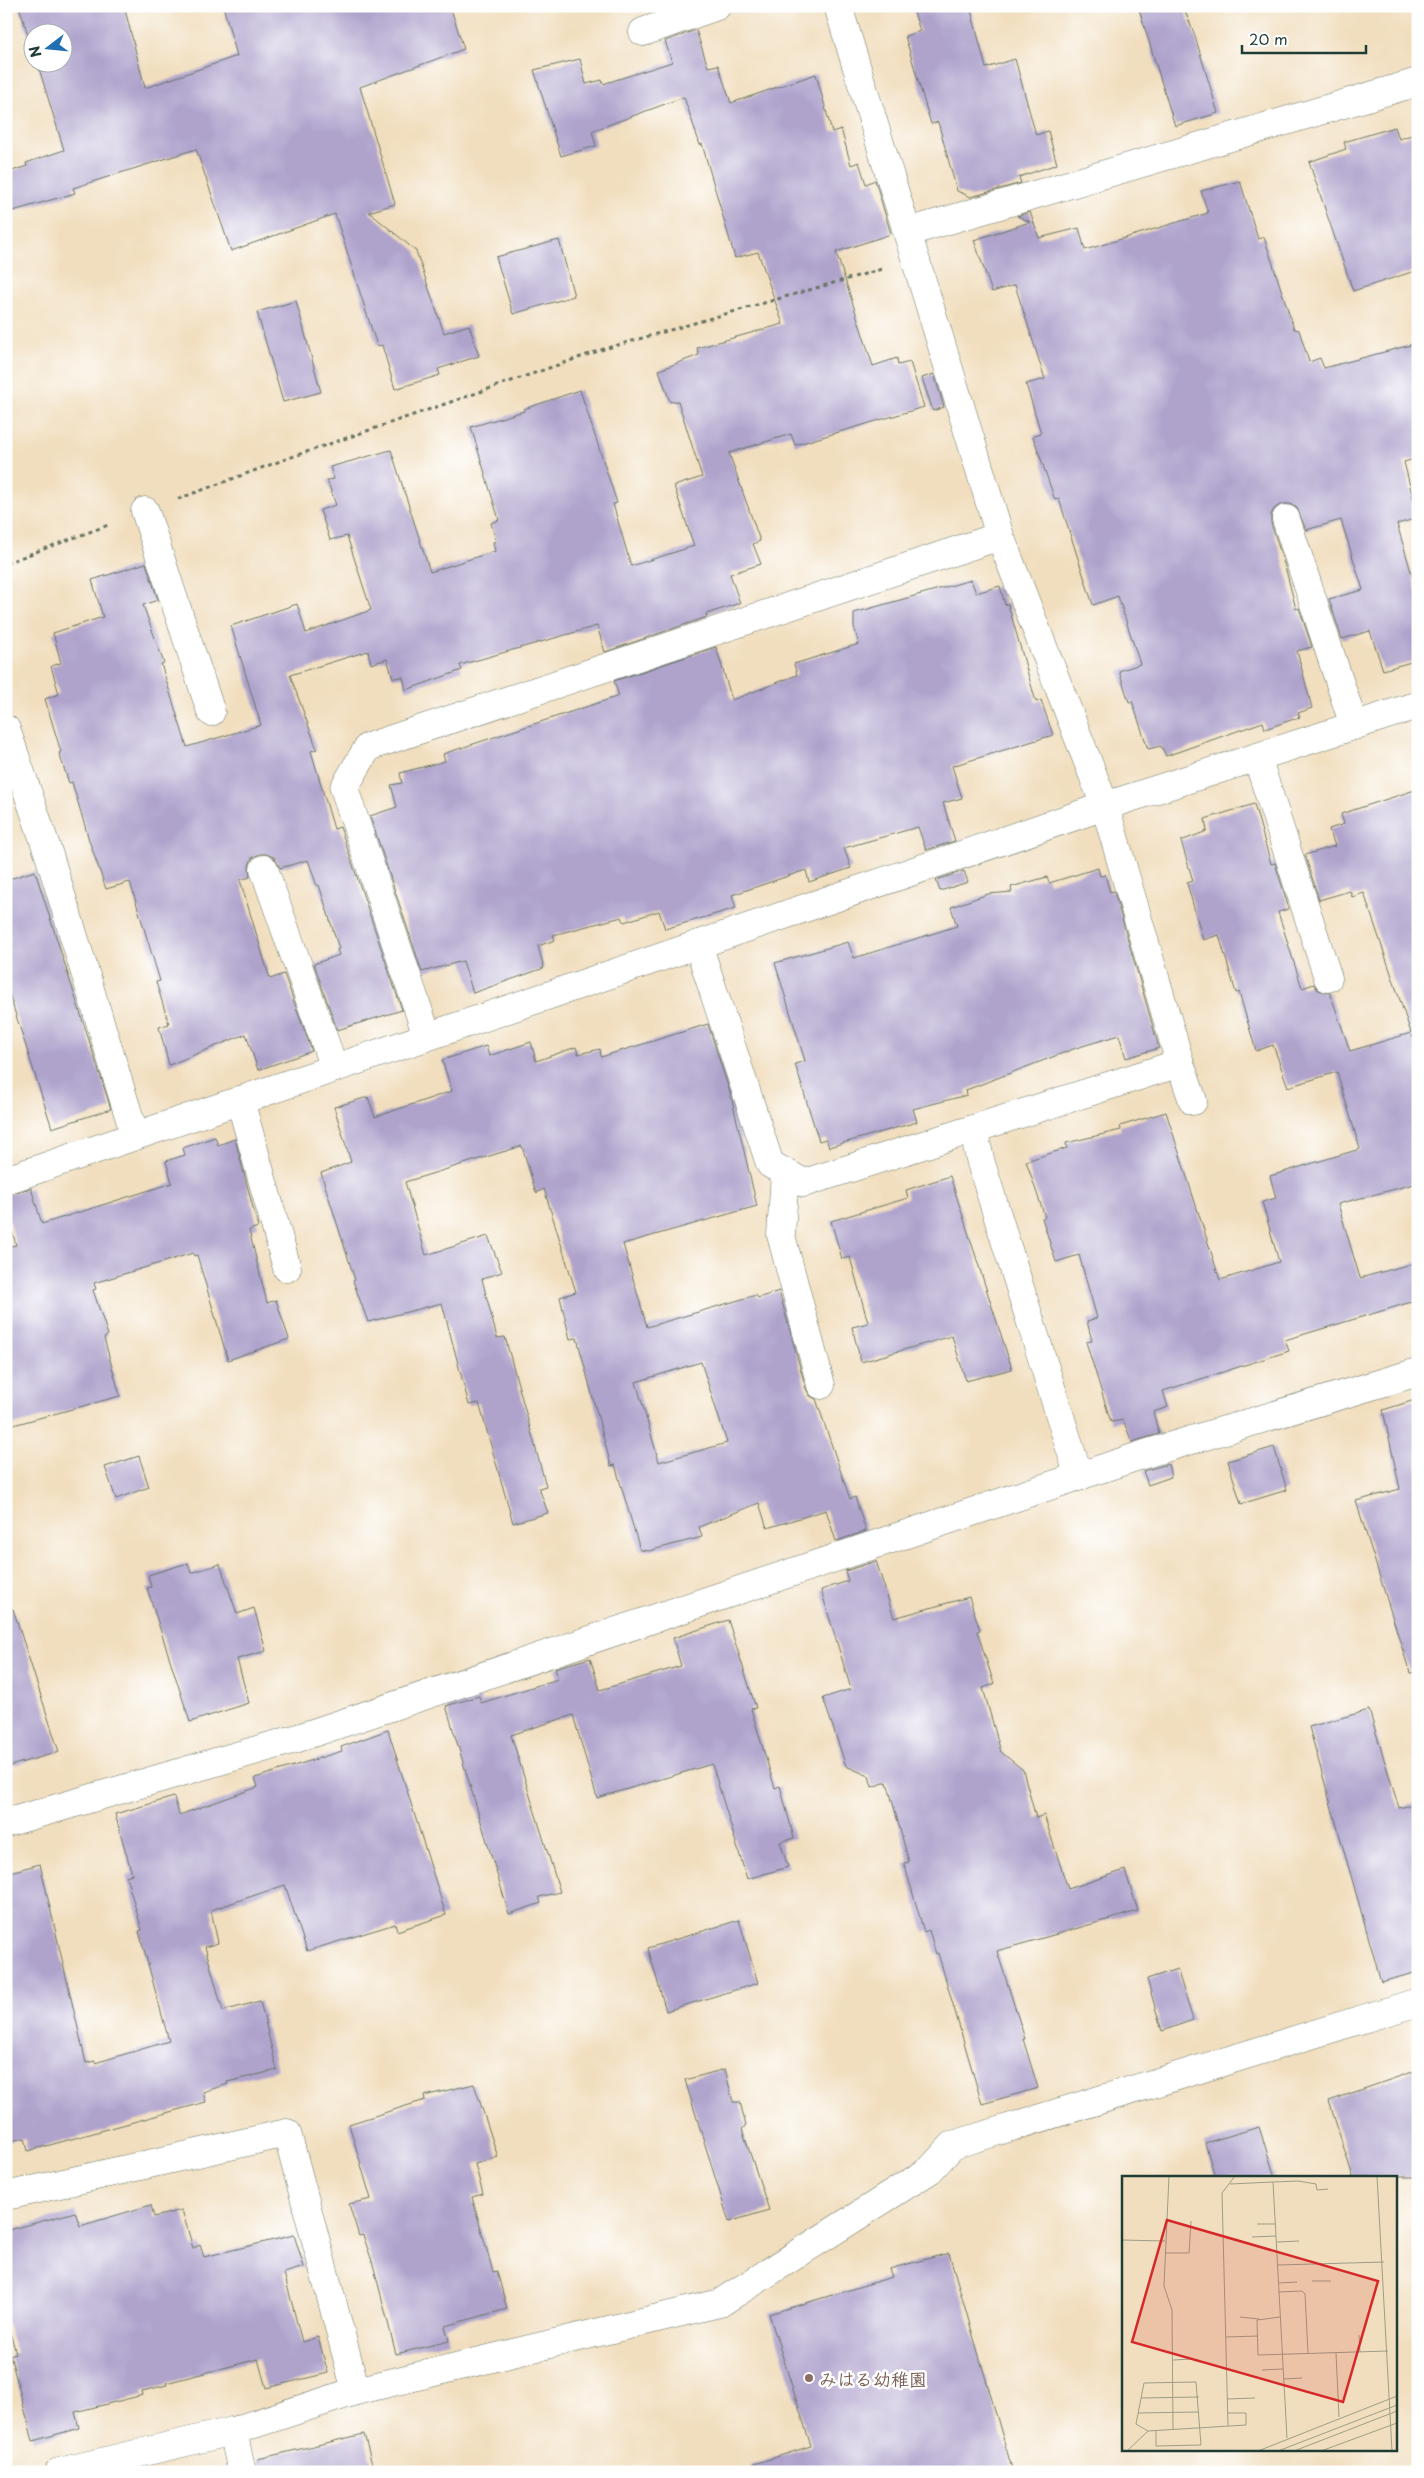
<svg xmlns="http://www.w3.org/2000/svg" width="1424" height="2478" font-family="'Playpen Sans','Klee One',sans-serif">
<rect width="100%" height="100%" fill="#fff"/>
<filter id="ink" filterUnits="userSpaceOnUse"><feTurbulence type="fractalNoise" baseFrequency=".02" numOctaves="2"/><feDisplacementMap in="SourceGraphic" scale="10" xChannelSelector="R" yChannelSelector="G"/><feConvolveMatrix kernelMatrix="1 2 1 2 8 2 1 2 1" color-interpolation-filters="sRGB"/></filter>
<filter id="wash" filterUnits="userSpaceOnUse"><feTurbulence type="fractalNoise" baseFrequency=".0096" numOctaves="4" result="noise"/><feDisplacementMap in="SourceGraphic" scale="20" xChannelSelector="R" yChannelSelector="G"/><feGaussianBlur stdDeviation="1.12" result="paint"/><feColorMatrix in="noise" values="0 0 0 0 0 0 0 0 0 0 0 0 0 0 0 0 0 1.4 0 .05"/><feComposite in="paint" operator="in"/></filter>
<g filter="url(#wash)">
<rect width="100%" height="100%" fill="#f1debe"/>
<g id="blocks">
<g fill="#afa3cc" fill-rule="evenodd">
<polygon points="19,6 124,6 145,88 237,56 223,6 450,6 464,49 360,87 395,204 369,212 416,251 444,333 469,325 479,356 438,369 440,375 395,389 382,345 377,346 335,214 231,251 196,149 73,188 75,193 6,213 6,173 27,166 26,163 64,150 37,62 62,62 62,32 32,32 32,48"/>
<polygon points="912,6 970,6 986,68 1015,59 1036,135 1048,131 1057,164 1019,177 1021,183 971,197 957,191 938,122 931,124 905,36 920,31"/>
<polygon points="1138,6 1183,6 1194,33 1218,113 1175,126"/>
<polygon points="696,30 708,67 718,65 731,103 816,74 832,132 841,129 851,165 859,162 866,184 875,180 891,234 836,252 873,366 897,358 898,365 910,362 924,407 795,445 791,434 729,453 760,541 753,544 761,564 730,574 740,603 706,614 707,617 605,652 597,626 460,665 462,670 406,690 403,677 393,678 387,659 371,664 368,651 290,675 317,749 311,751 334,829 340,827 402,1010 337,1030 314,964 339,955 337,950 339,949 319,885 317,886 308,860 280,868 274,857 266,854 259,854 252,858 249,866 250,877 240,880 270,979 284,974 312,1051 258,1070 246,1034 169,1065 159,1027 169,1024 156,982 160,981 130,882 106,889 89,840 72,782 69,783 59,753 61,752 45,699 59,694 51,666 61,663 53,633 103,617 92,580 146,563 158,600 143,605 164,663 161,664 187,747 261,725 231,626 297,604 306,633 371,610 347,536 330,540 320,510 336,505 327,480 334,479 330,467 391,450 430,572 495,551 493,542 496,541 491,523 499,520 471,427 524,411 524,409 580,390 617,503 613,504 631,566 694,546 674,486 702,477 678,401 670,402 659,370 699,355 697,348 783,324 758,252 735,258 702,144 700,145 684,97 592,131 596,146 561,156 534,70 580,59 586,84 602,80 603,84 672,62 665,41"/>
<polygon points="1395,127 1399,139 1418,133 1418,270 1353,291 1309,162 1346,149 1344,142"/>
<polygon points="1240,181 1258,239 1264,237 1294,329 1299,330 1309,362 1320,358 1324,368 1418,343 1418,458 1404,462 1418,518 1397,524 1418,595 1418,660 1383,670 1370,631 1342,639 1329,599 1363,590 1341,520 1306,530 1297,508 1290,504 1281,504 1274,509 1271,515 1271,523 1286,570 1296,609 1299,608 1312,647 1297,651 1312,708 1298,713 1300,717 1265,729 1263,722 1166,756 1161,746 1148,749 1132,701 1129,702 1119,671 1140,664 1118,596 1093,605 1059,499 1055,500 1033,436 1041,433 1026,384 1045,379 1015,285 992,292 974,240 1030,222 1017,216 1030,212 1039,238 1079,228 1085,250 1208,213 1201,191"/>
<polygon points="559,240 574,296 513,314 496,257"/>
<polygon points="296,301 321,392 283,402 257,312"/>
<polygon points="934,374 944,407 933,411 922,378"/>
<polygon points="971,580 976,593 1000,586 1005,605 1008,604 1036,702 1041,700 1053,735 952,766 962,798 943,803 955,841 926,850 918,827 844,848 851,868 809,882 806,870 732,895 736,908 665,929 659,911 624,922 622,917 553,935 555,940 538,946 544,968 473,993 463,961 422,972 370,816 397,807 391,785 402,783 400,773 445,761 443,754 619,696 614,681 716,647 732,700 797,675 794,664 859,644 854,627 854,613"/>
<polygon points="1418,789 1418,1035 1412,1035 1418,1053 1418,1183 1338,1204 1360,1278 1418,1262 1418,1300 1285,1340 1289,1351 1163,1391 1168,1407 1153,1412 1159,1434 1132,1442 1123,1420 1111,1422 1086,1342 1092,1341 1087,1321 1097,1318 1079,1255 1056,1262 1042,1218 1045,1217 1026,1161 1067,1148 1066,1143 1121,1130 1120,1126 1166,1112 1220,1280 1279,1262 1262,1202 1276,1198 1270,1176 1360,1149 1337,1072 1288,1087 1273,1045 1256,1051 1239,992 1236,993 1219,935 1203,940 1187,883 1193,881 1181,841 1207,831 1205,819 1254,804 1271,864 1275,863 1289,909 1278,912 1302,988 1314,984 1318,990 1330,993 1350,1051 1411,1033 1364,893 1352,897 1350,891 1319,900 1305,855 1335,846 1329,829 1344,824 1341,814"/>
<polygon points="1098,868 1100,876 1105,875 1110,892 1114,891 1159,1048 1126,1058 1119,1035 1076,1048 966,1090 967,1095 913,1109 917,1122 829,1147 826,1139 819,1141 795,1064 805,1061 775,963 848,942 854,958 957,926 951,907 988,894 1012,892 1011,887 1047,877 1049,883"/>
<polygon points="35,871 111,1109 52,1128 6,984 6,880"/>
<polygon points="964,871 968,882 940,891 936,880"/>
<path d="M708 1024 731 1096 757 1206 623 1244 647 1327 756 1295 758 1298 779 1291 806 1389 810 1396 816 1399 850 1499 855 1497 866 1531 836 1541 826 1510 767 1528 759 1503 699 1527 702 1537 649 1551 640 1550 615 1465 611 1466 577 1338 570 1339 560 1297 576 1292 544 1189 536 1193 522 1146 405 1182 426 1255 488 1236 502 1272 482 1279 497 1338 505 1337 546 1486 539 1488 548 1513 513 1523 479 1403 469 1405 442 1303 368 1322 353 1281 355 1280 321 1173 351 1162 334 1107 368 1097 375 1117 452 1091 442 1060 486 1046 489 1056 531 1042 536 1061 576 1047 578 1054 600 1049 601 1057ZM701 1362 727 1443 659 1462 636 1382Z"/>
<polygon points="215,1137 218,1145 235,1139 258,1227 249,1230 267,1303 276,1300 289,1339 228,1360 197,1255 194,1256 193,1253 94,1283 96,1289 93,1290 108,1335 104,1338 120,1396 6,1427 6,1247 16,1245 6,1210 6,1195 31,1188 42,1224 172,1183 166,1161 185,1155 183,1148"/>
<polygon points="950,1176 1012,1369 966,1381 952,1336 861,1362 852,1327 868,1323 850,1257 842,1259 831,1221 908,1198 906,1190"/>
<polygon points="1418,1399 1418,1672 1410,1673 1356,1501 1400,1489 1383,1410"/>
<polygon points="1274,1447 1287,1490 1241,1504 1228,1461"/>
<polygon points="139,1456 149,1487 116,1499 105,1467"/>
<polygon points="1168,1464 1171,1477 1148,1485 1143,1471"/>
<polygon points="876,1561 894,1618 969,1597 980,1630 977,1631 994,1684 983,1688 1001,1752 1023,1770 1036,1818 1044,1815 1068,1889 1125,1870 1138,1911 997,1951 1025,2039 1023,2039 1038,2088 982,2104 938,1953 936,1954 929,1930 924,1932 904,1863 909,1862 887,1782 872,1787 869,1776 846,1766 823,1698 851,1689 821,1590 848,1581 845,1571"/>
<polygon points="188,1563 191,1573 220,1564 237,1614 254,1608 266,1651 237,1659 249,1703 190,1722 147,1588 151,1587 148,1575"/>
<polygon points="13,1609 59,1752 6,1767 6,1610"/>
<polygon points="728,1620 756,1708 751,1709 775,1788 780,1786 794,1838 780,1842 788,1867 747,1879 712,1764 597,1798 573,1715 511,1735 560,1892 539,1897 541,1903 509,1914 446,1706 479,1696 481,1703 558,1679 555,1668 590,1658 600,1690 681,1666 673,1638"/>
<polygon points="1369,1710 1399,1808 1418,1803 1418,1972 1381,1982 1309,1727"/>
<polygon points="388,1730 446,1915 397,1931 395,1924 307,1951 285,1885 211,1910 218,1943 205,1947 223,2011 260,2001 277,2070 227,2082 228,2084 203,2092 206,2102 28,2151 25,2138 6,2142 6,1873 40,1864 86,2063 95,2061 95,2063 169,2041 139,1931 142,1930 126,1876 132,1874 115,1814 174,1797 179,1815 258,1787 255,1778 342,1751 341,1747"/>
<polygon points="739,1920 758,1983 666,2011 648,1948"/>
<polygon points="1177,1969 1193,2020 1162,2031 1147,1979"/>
<polygon points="725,2069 733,2102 740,2102 746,2126 742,2129 769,2210 729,2222 685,2080"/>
<polygon points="1418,2070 1418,2177 1353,2177 1329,2101"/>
<polygon points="474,2084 498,2157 475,2164 483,2194 472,2197 493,2272 497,2271 507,2309 445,2326 449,2341 396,2354 373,2264 363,2235 359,2236 349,2204 371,2199 349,2124 425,2100 424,2096"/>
<polygon points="1259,2127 1275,2177 1215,2177 1205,2143"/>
<polygon points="151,2205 154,2217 182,2210 193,2248 200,2245 204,2257 294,2235 304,2267 284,2273 302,2342 318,2337 328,2373 266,2388 258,2359 166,2383 167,2385 142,2391 143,2395 75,2412 79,2428 33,2441 10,2355 16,2353 6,2319 6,2231 75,2212 80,2226"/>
<polygon points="949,2253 1013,2472 752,2472 751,2465 811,2446 769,2314 892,2277 889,2269"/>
<polygon points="364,2434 374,2472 259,2472 258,2459"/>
</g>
</g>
</g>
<g filter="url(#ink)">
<use href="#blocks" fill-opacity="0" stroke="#687564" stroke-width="1"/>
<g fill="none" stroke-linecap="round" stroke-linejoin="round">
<g stroke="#687564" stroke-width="29">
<g id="minor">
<polyline points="643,32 717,6"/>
<polyline points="908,232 1418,82"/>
<polyline points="145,511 211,712"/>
<polyline points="1286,519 1354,726"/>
<polyline points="6,729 49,855 135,1136"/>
<polyline points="1257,757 1328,978"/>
<polyline points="264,869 334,1068"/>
<polyline points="698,944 770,1164 804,1183 1180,1063 1105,806 1000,536 838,6"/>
<polyline points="427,1036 344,788 368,747 1000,536"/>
<polyline points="1180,1063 1193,1101"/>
<polyline points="240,1100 287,1268"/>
<polyline points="973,1129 981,1163 1079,1477"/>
<polyline points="785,1173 781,1235 821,1385"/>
<polyline points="6,1180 1105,806 1418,705"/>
<polyline points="6,1823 295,1739 1145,1454 1418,1372"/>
<polyline points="6,2196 287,2133 356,2391"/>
<polyline points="233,2431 242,2472"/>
<polyline points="59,2472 233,2431 356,2391 720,2303 930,2170 953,2145 1418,2002"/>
</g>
</g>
<g stroke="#687564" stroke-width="3" stroke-dasharray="4 4" stroke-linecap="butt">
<polyline points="178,499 283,460 604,349 882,269"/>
<polyline points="6,563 111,524"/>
</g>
<use href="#minor" stroke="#fff" stroke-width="28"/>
</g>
</g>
<circle fill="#8d6e63" stroke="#fff" stroke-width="2" cx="809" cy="2378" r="5"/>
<g text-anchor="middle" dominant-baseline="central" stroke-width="5" stroke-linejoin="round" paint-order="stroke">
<g font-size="18" font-weight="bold" fill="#785e54" stroke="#fff" text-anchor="start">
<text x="819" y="2378">みはる幼稚園</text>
</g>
</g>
<g transform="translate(1122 2176)">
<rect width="275" height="275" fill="#f1debe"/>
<path fill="none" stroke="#9d9e87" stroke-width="1" d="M47 0 42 110 50 134 51 253M255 0 270 275M151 6 176 5 194 8 195 14 206 13M108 8 151 6 165 262M135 48H154M130 61 154 60M0 64 43 65M155 66 177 65M43 77H67L69 45M156 89 262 86M190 105H209M157 107 175 106M157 116 180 115 183 118 186 177M118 141 137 143M158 141 135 144 136 179 266 175M237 159 238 176M104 161 136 160M214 177 217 241M51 184 70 183M140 194 161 193M161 203 180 202M19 222 77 221M105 223 133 222M16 237 77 236M106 250 100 17 113 0M26 255 14 248 22 207 74 206 79 269 34 270V255M5 275 26 255 124 249V237H105M136 275 275 220M156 275 275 229M172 275 275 235M199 275 275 247"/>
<path fill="#d62828" fill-opacity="0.15" stroke="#d62828" stroke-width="2.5" d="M45 44 256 105 221 226 10 166Z"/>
<rect width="275" height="275" fill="none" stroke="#1f3d34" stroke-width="2.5"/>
</g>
<rect width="1424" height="2478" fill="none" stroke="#fff" stroke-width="25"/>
<g transform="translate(48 48) rotate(254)"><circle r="24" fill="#ffffff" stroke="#a5b1ae"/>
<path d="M0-4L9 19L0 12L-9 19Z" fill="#1f6fb2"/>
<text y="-8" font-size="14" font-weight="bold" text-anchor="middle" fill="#1f3d34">N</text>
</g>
<path d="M1242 45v8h124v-8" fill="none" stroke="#1f3d34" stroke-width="2.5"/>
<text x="1249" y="45" font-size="15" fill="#1f3d34" stroke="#ffffff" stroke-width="4" paint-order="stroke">20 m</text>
</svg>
